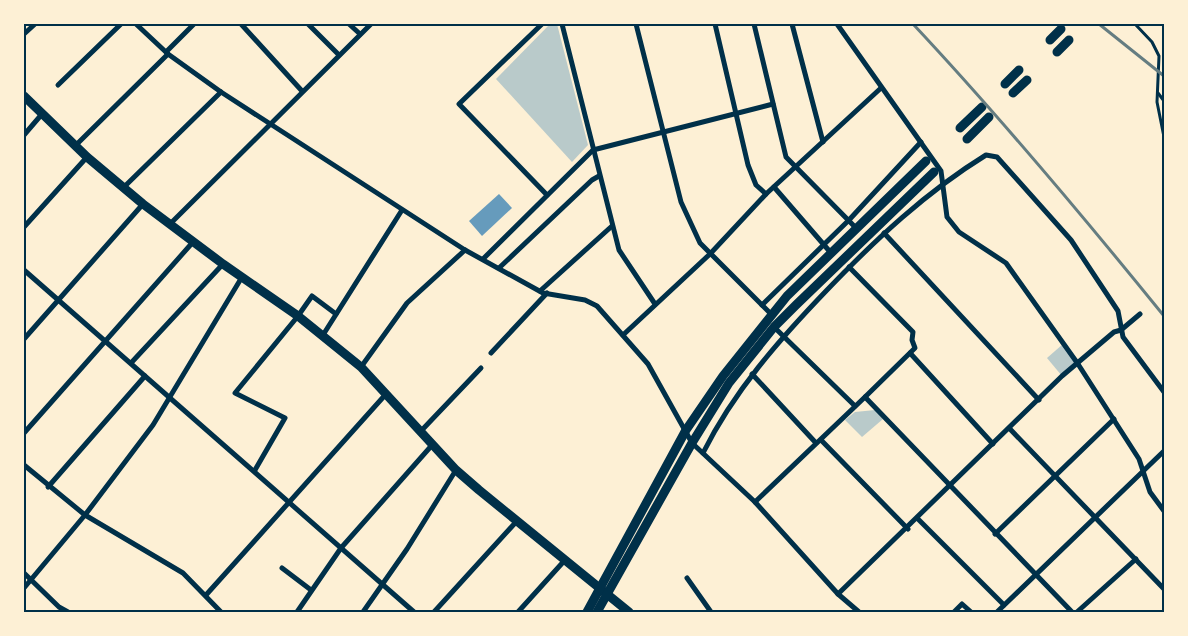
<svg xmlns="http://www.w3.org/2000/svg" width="1188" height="636" font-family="'Fira Sans Condensed',sans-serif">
<rect width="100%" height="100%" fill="#fdf0d5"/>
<g fill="#b9caca">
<polygon points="550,24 557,24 588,145 572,162 496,79"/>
<polygon points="1063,344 1078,364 1062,376 1047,358"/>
<polygon points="875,410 883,419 862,437 845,420 855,412"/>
</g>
<polygon fill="#669bbc" points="499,194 512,208 482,236 469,221"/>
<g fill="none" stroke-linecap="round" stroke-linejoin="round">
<g stroke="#003049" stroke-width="3">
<polyline points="1135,24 1152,42 1159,56 1157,102 1164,137"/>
<polyline points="1158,93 1164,101"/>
</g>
<g stroke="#003049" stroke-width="5">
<polyline points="136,24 168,54 221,92 465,250 543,293 585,300 597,306 648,364 692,443 755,502 838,594 859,612"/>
<polyline points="241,24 302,91"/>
<polyline points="308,24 339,55"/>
<polyline points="349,24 360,34"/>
<polyline points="542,24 459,104 547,195"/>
<polyline points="562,24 619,250 655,304"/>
<polyline points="636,24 681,202 700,243 771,314"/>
<polyline points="715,24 748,165 756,185 766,194"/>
<polyline points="754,24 786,157 856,228"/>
<polyline points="792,24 823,142"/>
<polyline points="837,24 941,171 947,217 959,232 1006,263 1078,364 1139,459 1150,492 1164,511"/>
<polyline points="24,34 35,24"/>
<polyline points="166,52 194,24"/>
<polyline points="58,85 121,24"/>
<polyline points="24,135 42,114"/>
<polyline points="75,146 168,54"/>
<polyline points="774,187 831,253"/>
<polyline points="123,188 221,92"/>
<polyline points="170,224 371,24"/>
<polyline points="24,227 87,157"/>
<polyline points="884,233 1039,400"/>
<polyline points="483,259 593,150 773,104"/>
<polyline points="849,267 913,332 912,340 915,348 865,397"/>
<polyline points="499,268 592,180 599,176"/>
<polyline points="24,270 414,612"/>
<polyline points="540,291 612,226"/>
<polyline points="762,305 849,220 921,142"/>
<polyline points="774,327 855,406"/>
<polyline points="323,335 402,210"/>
<polyline points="623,335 710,254 766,194 881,88"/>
<polyline points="24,339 143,204"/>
<polyline points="491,353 547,293"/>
<polyline points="910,353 993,444"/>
<polyline points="131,363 223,264"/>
<polyline points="361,367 407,303 465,250"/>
<polyline points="752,374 816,443"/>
<polyline points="1010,429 1164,589"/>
<polyline points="421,431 481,368"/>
<polyline points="24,433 193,242"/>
<polyline points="821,440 908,529"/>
<path d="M703 453C734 391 778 341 827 290 875 240 926 192 986 155L997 157 1071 240 1118 311 1123 337 1164 392"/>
<polyline points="24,465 85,515 183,573 221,612"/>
<polyline points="255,470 285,418 235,393 298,316 312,296 336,314"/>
<polyline points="48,487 145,376"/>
<polyline points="755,502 865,397 1072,612"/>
<polyline points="918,519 1004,605"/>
<polyline points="995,534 1114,419"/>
<polyline points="282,568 311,590"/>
<polyline points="24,573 59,607 68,612"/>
<polyline points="687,578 711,612"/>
<polyline points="24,588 85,515 153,425 242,277"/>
<polyline points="838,594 1062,376 1114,332 1121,330 1140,314"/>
<polyline points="206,595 386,394"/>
<polyline points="297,612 341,548 433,444"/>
<polyline points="363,612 407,549 456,470"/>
<polyline points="434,612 516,522"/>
<polyline points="518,612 565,560"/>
<polyline points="954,612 962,604 971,612"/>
<polyline points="997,612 1164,451"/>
<polyline points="1077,612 1136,559"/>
</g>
<polyline stroke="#003049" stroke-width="9" points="24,96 87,157 143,204 223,264 298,316 361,367 456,470 479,490 629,612"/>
<g stroke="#003049" stroke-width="9">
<polyline points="1050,40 1061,29"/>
<polyline points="1057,52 1069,40"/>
<polyline points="1005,84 1019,70"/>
<polyline points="1013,93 1027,80"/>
<polyline points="960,128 982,107"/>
<polyline points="967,139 989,117"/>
<polyline points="587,612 686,430 723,376 787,296 926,161"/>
<polyline points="597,612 692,443 729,383 774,327 796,305 934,172"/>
</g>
<g stroke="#657d81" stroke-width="3">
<path d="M913 24C1001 118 1083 216 1164 316"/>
<polyline points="1099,24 1164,76"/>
</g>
</g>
<rect width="1188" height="636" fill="none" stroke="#fdf0d5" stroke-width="50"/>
<rect x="25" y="25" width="1138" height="586" fill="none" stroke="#003049" stroke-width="2"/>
</svg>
